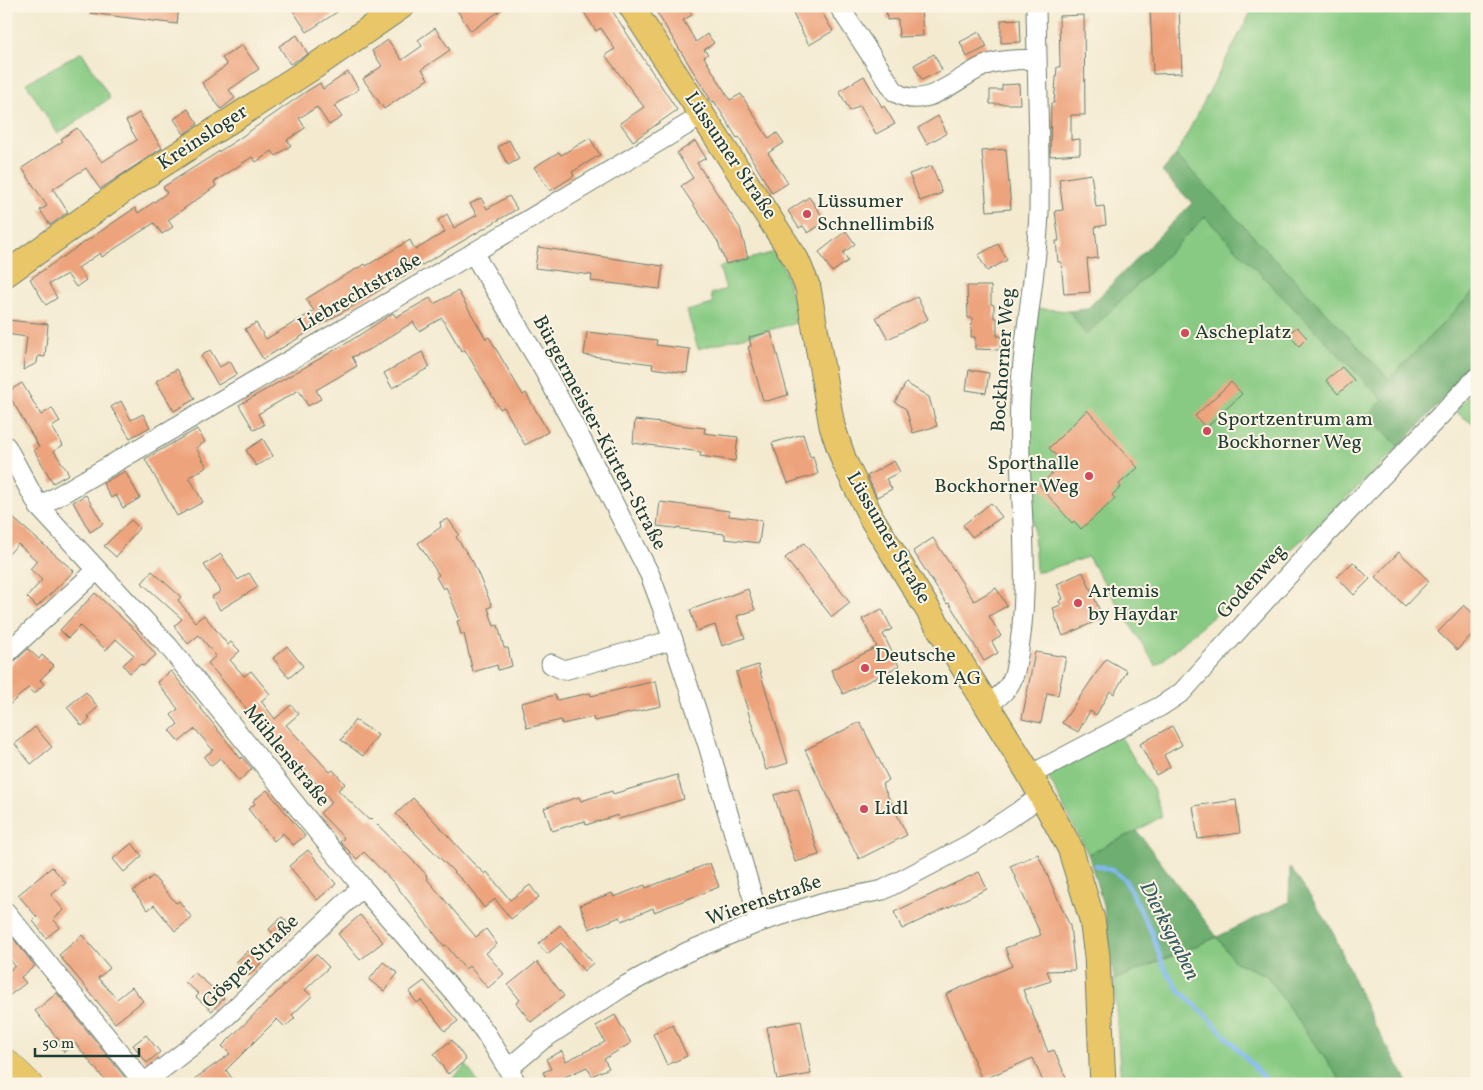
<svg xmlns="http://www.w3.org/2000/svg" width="1483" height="1090" font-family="Vollkorn,serif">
<rect width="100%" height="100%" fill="#fcf5e5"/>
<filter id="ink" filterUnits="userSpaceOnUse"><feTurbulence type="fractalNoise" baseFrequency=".02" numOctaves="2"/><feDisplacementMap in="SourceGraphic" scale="10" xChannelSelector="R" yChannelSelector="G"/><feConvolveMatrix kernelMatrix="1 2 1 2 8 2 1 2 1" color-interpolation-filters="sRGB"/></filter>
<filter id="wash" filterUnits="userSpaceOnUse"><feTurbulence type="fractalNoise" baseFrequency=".0096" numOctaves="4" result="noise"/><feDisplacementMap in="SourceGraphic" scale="20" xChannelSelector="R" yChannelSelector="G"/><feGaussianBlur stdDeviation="1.12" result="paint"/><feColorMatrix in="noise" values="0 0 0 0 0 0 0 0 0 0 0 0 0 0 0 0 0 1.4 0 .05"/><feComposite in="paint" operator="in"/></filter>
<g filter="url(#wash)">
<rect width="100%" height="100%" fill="#f3ead0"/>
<g fill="#88ca83" stroke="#54845c">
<polygon points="1254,6 1477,6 1477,288 1389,379 1176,155"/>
<polygon points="82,52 110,98 58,134 26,83"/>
<polygon points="1205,217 1384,400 1399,447 1310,533 1156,666 1088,557 1036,573 1028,411 1033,308 1069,311 1087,334"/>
<polygon points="775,252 784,269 799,322 698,349 687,311 713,304 711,294 726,289 719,267"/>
<polygon points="1477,387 1477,427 1455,411"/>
<polygon points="1119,734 1153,789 1162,816 1137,831 1088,854 1046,772"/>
<polygon points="1217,937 1235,962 1266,975 1343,1084 1121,1084 1114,980"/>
<polygon points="466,1065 479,1084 448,1084"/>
</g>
<g fill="#6eae71" stroke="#467652">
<polygon points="1176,155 1389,379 1477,288 1477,364 1399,447 1369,415 1383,400 1205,217 1086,335 1069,311 1087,309 1192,203 1162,172"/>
<polygon points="1137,831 1217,937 1289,902 1290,867 1330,926 1373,1023 1409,1084 1343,1084 1266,975 1235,962 1217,937 1114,980 1104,908 1088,854"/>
</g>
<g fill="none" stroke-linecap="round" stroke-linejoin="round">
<polyline stroke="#80b8f0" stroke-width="4.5" points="1096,865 1114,871 1125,880 1151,931 1164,967 1179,990 1208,1017 1270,1084"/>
</g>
<g id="blocks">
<g fill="#eda37b">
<polygon points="91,6 179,6 177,24 90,13"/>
<polygon points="290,6 346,6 307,32"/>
<polygon points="454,6 507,6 471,31"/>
<polygon points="580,6 609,6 677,110 633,141 620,123 644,107 605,55 615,49 601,28 596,31"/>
<polygon points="653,6 687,6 692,15 683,20 696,42 707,34 714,43 704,50 708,54 704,57 730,100 741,94 769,139 777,133 784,143 768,153 788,183 772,193 739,137 737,138 714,101 712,102"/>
<polygon points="789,6 818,6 833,31 809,45"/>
<polygon points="886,6 921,6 923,36 899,37 898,19 887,20"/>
<polygon points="1150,8 1179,8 1182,73 1153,74"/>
<polygon points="1084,15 1085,115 1071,115 1071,140 1080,139 1080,154 1050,156 1051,103 1054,103 1057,67 1060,67 1059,16"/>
<polygon points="1020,19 1021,42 1001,43 1001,20"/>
<polygon points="435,28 450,50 422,69 428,79 384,109 363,79 382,66 372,51 388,40 402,60 422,46 418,40"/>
<polygon points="979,32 987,47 967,57 960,42"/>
<polygon points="297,35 308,54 290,64 279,46"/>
<polygon points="242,45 259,69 229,90 235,98 221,109 202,83 227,65 222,58"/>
<polygon points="934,54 942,70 922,80 914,65"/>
<polygon points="348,72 359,89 334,106 342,117 329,125 317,107 299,118 305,128 287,140 291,145 276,156 272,151 256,162 252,157 214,182 216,186 168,220 173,227 162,234 154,223 102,257 100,253 78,268 86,280 76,287 67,274 49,284 57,298 46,305 30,279 135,208 138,213 167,193 163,187 237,140 307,91 320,83 323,89"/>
<polygon points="864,76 882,107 884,106 895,124 876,134 860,105 850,111 839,91"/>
<polygon points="1019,84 1020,104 990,104 990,90 1002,90 1002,85"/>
<polygon points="188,109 198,124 184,134 174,119"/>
<polygon points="139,113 162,148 100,189 86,168 53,189 68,212 50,225 40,210 47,206 22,168 63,141 61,139 77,128 102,162 137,140 126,121"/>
<polygon points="938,116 947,133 927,144 918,128"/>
<polygon points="590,138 600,155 572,172 574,176 550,191 534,167 559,152 561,155"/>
<polygon points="509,140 519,159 508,165 498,147"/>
<polygon points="695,141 706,158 697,163 740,228 748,258 726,264 718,242 681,186 693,178 677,153"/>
<polygon points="1006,149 1011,209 987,211 982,151"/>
<polygon points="932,166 942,193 920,201 909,174"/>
<polygon points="1091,174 1096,207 1104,206 1106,225 1095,227 1098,258 1087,259 1090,292 1064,294 1061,262 1058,262 1056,241 1059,241 1055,211 1063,210 1059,179"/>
<polygon points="509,196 517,209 263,359 245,329 256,323 266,339 314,311 306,299 340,278 365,264 366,266 410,240 415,250 445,232 438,220 447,214 454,228 477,215 470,204 481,198 487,209"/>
<polygon points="809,197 822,216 818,218 822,224 808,233 803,226 799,228 788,211"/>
<polygon points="846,231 855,244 843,253 848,261 832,272 819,252"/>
<polygon points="998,244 1007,260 987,271 978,255"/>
<polygon points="538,247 663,266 660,289 591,281 592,275 535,268"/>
<polygon points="967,286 991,286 991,304 994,305 994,318 997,318 997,336 1001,336 1000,350 975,349 975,337 971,337 972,318 968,318"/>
<polygon points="458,291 486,339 489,337 523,395 526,393 548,432 525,445 504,407 500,409 465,350 462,352 442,318 419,331 413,322 371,349 352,357 357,366 316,390 321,399 308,406 299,390 258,414 264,425 254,430 239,405 347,343 393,313 396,317 430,298 434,304"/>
<polygon points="917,297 928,319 888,339 876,317"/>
<polygon points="6,320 48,324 45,357 38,356 37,363 23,370 27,337 6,334"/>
<polygon points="1297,327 1307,338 1299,346 1288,334"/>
<polygon points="587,332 657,340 656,345 690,349 687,373 652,368 653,364 584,355"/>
<polygon points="771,332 788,395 767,401 763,400 748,347 751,346 749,337"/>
<polygon points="210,350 220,367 230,361 237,374 218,385 201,356"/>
<polygon points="422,352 430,367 392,388 384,373"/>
<polygon points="1342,367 1354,380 1338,394 1326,380"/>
<polygon points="177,369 195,399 174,411 156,381"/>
<polygon points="969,370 989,373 986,393 966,390"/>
<polygon points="1231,382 1242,394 1206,428 1195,416"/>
<polygon points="22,383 41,415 52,408 60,422 52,427 63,445 54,451 69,474 53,483 34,450 39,447 7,392"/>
<polygon points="906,383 929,397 937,426 913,433 906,409 895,402"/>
<polygon points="121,401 131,420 143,414 150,427 130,438 111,407"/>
<polygon points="1087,410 1138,468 1119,484 1121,487 1112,495 1115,499 1081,529 1074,521 1072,523 1039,485 1063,464 1049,448"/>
<polygon points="635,420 705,428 704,433 738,437 735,461 700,456 701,452 633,443"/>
<polygon points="197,429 205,442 196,448 207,467 189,477 203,502 177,516 145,459"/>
<polygon points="803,434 810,457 813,456 818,474 788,483 772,443"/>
<polygon points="263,439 273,456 256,466 246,450"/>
<polygon points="894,461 900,472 886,479 892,489 877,497 867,476"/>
<polygon points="125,471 140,498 123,508 116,495 111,498 103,483"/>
<polygon points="86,495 103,524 90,532 73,502"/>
<polygon points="660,502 729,511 729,516 762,520 759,543 725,539 725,534 657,526"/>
<polygon points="991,503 1002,517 972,537 963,525"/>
<polygon points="6,512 74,571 37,607 27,597 42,580 30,569 37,561 18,544 6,557"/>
<polygon points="448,519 459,534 456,537 473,562 492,606 488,608 494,626 498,625 504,648 508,648 512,666 498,670 497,665 473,672 464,634 461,634 457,621 460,620 446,587 443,589 436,577 439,575 418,543 441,527 440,522"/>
<polygon points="131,520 139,528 116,557 104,546"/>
<polygon points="933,538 974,601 996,588 1007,606 989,616 1001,636 992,642 998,653 984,661 949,603 947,604 913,551"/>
<polygon points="804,543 850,603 832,617 785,558"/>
<polygon points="1399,552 1429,581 1405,606 1375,577"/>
<polygon points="221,554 238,580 249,573 258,587 220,610 212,597 221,591 204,565"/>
<polygon points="1353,562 1370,579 1354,595 1337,577"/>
<polygon points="152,571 181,597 178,600 195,622 204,615 228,645 231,642 240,651 230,660 244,676 251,671 270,694 261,701 275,719 291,705 299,714 286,725 330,772 333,770 345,784 338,790 369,820 371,818 426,874 427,879 476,937 486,929 497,944 486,953 504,974 488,988 469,966 465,969 446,945 444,946 394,883 364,852 357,859 340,842 344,838 320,813 332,802 304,769 297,776 276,754 281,750 208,663 216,656 199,635 188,644 174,626 182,619 142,583"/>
<polygon points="1083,572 1103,618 1063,636 1054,614 1055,613 1053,608 1061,605 1059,601 1063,599 1057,584"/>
<polygon points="748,589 755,610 737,616 745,638 722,646 715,625 697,631 690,610"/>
<polygon points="95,593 136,631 156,655 143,666 141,664 130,673 123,665 134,655 116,639 106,650 80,626 68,638 60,630"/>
<polygon points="1464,605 1477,617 1477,629 1457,650 1438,632"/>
<polygon points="882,609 892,629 883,634 899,666 843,694 831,670 877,647 862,619"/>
<polygon points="287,646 303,666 289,678 273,658"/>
<polygon points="28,649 39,659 42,655 54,666 40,680 44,684 34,694 28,688 6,708 6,669"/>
<polygon points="1035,652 1066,657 1058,695 1047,693 1041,723 1022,719"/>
<polygon points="1106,659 1127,671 1114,694 1110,691 1096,715 1090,711 1078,732 1062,723"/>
<polygon points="758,665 788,763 766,770 736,672"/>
<polygon points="171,671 241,759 242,757 252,769 239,781 220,758 211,766 204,757 213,750 195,729 179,742 170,731 178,724 171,715 178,709 157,682"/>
<polygon points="656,681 661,706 594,721 593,717 562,724 561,720 527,728 521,703 555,695 557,700 590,693 591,696"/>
<polygon points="86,692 98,707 88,716 90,719 82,726 67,707"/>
<polygon points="355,720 378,735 363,756 341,740"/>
<polygon points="860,722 889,780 882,784 907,835 859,859 805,750"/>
<polygon points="1172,726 1182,745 1164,755 1170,767 1156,775 1140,744"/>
<polygon points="35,727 52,747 31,764 15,744"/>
<polygon points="677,775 684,799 619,819 618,815 586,825 585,821 552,831 544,808 579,797 581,801 612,791 613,794"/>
<polygon points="798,788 819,855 795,862 774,795"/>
<polygon points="267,790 305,836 293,845 283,833 274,841 248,809 255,804 253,801"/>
<polygon points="413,798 473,863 485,874 487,872 510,900 530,885 539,897 511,919 495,899 484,908 469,887 396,814"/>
<polygon points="1236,800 1240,833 1198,839 1193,806"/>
<polygon points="132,843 142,856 124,872 113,859"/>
<polygon points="308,850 336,884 317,900 289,866"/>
<polygon points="1038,854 1070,926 1075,970 1047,971 1051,981 1023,990 1048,1052 1054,1050 1069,1084 1044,1084 1033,1058 982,1080 946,994 1012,966 1005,948 1041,935 1010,866"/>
<polygon points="710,863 719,887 654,912 653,908 622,921 620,917 589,929 580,905 612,893 614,897 645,885 646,888"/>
<polygon points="52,867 66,883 51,895 64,910 53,919 60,927 46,938 33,921 37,917 18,895"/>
<polygon points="979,872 987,889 902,929 894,912"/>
<polygon points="153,876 176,903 179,901 192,918 175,931 154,905 148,910 133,891"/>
<polygon points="360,915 383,942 360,960 338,934"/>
<polygon points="282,917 294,929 282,942 269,929"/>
<polygon points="560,925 593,963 584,971 561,943 547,954 538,944"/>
<polygon points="82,935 110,968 98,978 117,999 132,987 143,1001 115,1023 59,955"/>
<polygon points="13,938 35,966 21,977 26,983 6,998 6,973 15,966 6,954 6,944"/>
<polygon points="248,951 261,963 248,976 235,963"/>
<polygon points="316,954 329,967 305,990 312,996 292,1015 295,1018 285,1027 277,1019 226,1070 236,1084 187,1084 230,1054 222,1046"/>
<polygon points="383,962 398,973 384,991 369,980"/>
<polygon points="537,962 564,996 531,1022 516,1003 520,1000 508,985"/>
<polygon points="194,972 224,998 212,1011 196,997 199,994 185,982"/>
<polygon points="424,981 458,1021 445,1031 421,1000 417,1003 409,992"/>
<polygon points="57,993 127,1080 123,1084 108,1084 75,1043 64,1052 56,1042 59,1040 35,1011"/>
<polygon points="615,1015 631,1043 604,1059 609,1068 592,1076 587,1067 549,1084 543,1072 551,1069 546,1059 562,1051 566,1061 605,1042 596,1026"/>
<polygon points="801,1021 811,1074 777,1080 767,1027"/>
<polygon points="673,1025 687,1056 667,1065 653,1034"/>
<polygon points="146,1035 160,1052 147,1063 133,1045"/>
<polygon points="452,1040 466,1060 448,1074 434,1054"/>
</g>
</g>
</g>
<g filter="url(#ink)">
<use href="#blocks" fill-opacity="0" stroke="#697a6b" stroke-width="1"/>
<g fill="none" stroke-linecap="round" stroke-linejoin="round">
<g stroke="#697a6b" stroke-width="21">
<g id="minor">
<path d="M840 8 895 92C926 113 958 76 986 65 1002 59 1020 60 1036 59"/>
<polyline points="473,253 540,363 579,435 650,575 662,607 708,745 760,922"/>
<polyline points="6,446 39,507 169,647 362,887 452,990 485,1032 517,1084"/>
<polyline points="39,507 473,253 703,115"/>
<polyline points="6,654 97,570"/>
<polyline points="551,664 564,670 673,640"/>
<path d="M988 705C1001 695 1011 688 1015 671 1035 581 1016 490 1020 399 1023 336 1037 274 1039 211 1040 143 1037 74 1036 6"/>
<polyline points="1030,775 1161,706 1182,692 1315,546 1477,377"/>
<polyline points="6,912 144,1083 210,1032 362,887"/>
<polyline points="509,1068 542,1040 621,988 687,952 760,922 824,902 883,890 970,844 1042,796"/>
</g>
</g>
<g stroke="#697a6b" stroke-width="27">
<g id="major">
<polyline points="631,6 796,259 808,288 832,426 844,461 872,519 1030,775 1070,848 1092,919 1097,956 1103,1084"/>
<polyline points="6,274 131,185 321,62 402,6"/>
</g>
</g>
<g stroke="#697a6b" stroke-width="29">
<polyline id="highway" points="6,1063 28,1084"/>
</g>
<use href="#minor" stroke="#fff" stroke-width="19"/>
<use href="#major" stroke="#e9c769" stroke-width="25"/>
<use href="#highway" stroke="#e9c769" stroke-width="28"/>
</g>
</g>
<g fill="#d1495b" stroke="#fcf5e5" stroke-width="2">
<circle cx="807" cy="214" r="5"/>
<circle cx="1185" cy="333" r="5"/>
<circle cx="1207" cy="431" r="5"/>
<circle cx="1089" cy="476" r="5"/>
<circle cx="1078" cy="603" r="5"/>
<circle cx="865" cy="668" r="5"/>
<circle cx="864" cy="809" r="5"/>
</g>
<g text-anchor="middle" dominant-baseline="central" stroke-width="4" stroke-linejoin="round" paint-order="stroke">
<g font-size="20" fill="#1f3d34" stroke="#fcf5e5">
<text transform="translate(203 138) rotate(-33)">Kreinsloger</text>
<text transform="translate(730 156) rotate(56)">Lüssumer Straße</text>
<text transform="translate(360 293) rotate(-30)">Liebrechtstraße</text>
<text transform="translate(1004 360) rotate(-86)">Bockhorner Weg</text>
<text transform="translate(599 433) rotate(62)">Bürgermeister-Kürten-Straße</text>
<text transform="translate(888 538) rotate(60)">Lüssumer Straße</text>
<text transform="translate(1252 582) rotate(-48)">Godenweg</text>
<text transform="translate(286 756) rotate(51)">Mühlenstraße</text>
<text transform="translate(764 901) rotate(-19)">Wierenstraße</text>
<text transform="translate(251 962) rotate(-44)">Gösper Straße</text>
</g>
<g font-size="20" fill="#1f3d34" stroke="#fcf5e5" text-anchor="start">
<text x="817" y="202">Lüssumer<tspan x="817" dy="23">Schnellimbiß</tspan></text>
<text x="1195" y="333">Ascheplatz</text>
<text x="1217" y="420">Sportzentrum am<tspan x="1217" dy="23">Bockhorner Weg</tspan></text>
<text x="1079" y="464" text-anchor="end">Sporthalle<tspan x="1079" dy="23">Bockhorner Weg</tspan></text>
<text x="1088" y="592">Artemis<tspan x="1088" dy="23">by Haydar</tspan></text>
<text x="875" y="656">Deutsche<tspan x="875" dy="23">Telekom AG</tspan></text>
<text x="874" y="809">Lidl</text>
</g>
<g font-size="21" font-style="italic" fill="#375c63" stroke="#fcf5e5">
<text transform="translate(1169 931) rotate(63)">Dierksgraben</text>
</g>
</g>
<rect width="1483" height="1090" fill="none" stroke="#fcf5e5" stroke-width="25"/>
<path d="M35 1048v8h104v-8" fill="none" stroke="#1f3d34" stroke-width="2.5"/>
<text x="42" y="1048" font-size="15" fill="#1f3d34" stroke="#fcf5e5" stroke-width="4" paint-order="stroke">50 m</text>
</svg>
